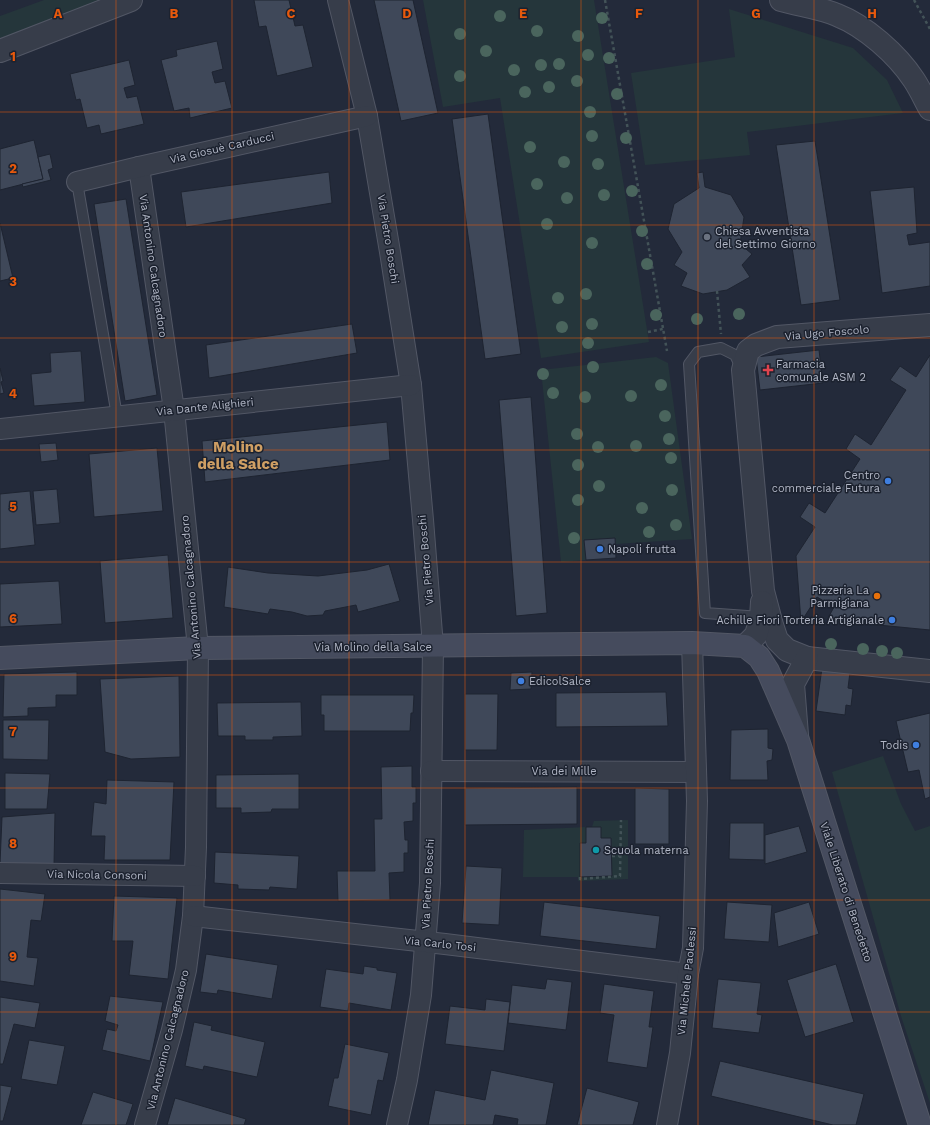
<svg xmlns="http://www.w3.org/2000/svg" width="930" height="1125" font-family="'Work Sans',sans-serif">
<rect width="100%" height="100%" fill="#232a3a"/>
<g fill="#25363b">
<polygon points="44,0 114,0 0,43 0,16"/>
<polygon points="423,0 594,0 649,342 541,358 500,98 443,107"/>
<polygon points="729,9 853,48 887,80 903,113 747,132 750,155 645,165 631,73 735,57"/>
<polygon points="656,357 668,363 692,539 616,544 615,538 584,540 586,560 561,562 541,370"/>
<polygon points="883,756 901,804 915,831 930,826 930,1103 901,1016 832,772"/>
<polygon points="628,820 628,879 578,881 578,877 523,877 524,830 586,827 586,843 580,843 580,877 612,876 611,838 601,838 601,827 592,827 594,821"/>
</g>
<g fill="#3f4859" stroke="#1e2431">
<polygon points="254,0 289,0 295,26 303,25 313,67 277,76 266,26 259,27"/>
<polygon points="374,0 413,0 438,113 401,121"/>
<polygon points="217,41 223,69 212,72 215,83 225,81 232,108 190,118 189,108 174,111 161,60 177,56 176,50"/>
<polygon points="129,60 135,85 124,88 127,98 137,96 144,124 101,134 99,125 87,128 80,99 76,100 70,74"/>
<polygon points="488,114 521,354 485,359 452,119"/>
<polygon points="34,140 43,179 0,190 0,149"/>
<polygon points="815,141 840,300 801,305 776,145"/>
<polygon points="50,154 53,168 48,170 51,180 23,187 22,184 43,179 38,157"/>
<polygon points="329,172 332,203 186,227 181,192"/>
<polygon points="703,172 705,187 731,195 744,217 740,244 752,254 742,265 750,277 727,290 703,294 681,286 687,273 674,265 682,252 668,229 674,204 699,188 697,173"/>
<polygon points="914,187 917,233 907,235 909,245 930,242 930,286 882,293 870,191"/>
<polygon points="126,199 157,395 125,401 94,204"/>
<polygon points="0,223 13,278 0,281"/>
<polygon points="352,324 357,353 209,378 206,345"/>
<polygon points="819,350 823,383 760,390 756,357"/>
<polygon points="81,351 85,402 34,406 31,374 51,372 50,353"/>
<polygon points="930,355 930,630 827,620 834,607 817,597 801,622 796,556 815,527 800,517 809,503 825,513 860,459 846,449 855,434 871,445 906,390 890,380 900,366 916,377"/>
<polygon points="0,368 3,381 1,382 4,393 0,394"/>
<polygon points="531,397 547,613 516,616 499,400"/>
<polygon points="387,422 390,460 205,482 202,441"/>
<polygon points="56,443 58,460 41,462 39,444"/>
<polygon points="157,448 163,511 94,517 89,454"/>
<polygon points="57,489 60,523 36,525 33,491"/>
<polygon points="30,491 35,545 0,549 0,494"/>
<polygon points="615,538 616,558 586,560 584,540"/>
<polygon points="168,555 173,618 105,623 100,561"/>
<polygon points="389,564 400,601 358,612 356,605 325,611 323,615 307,616 292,612 270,609 268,614 224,607 228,567 268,573 318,576 367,570"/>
<polygon points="59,581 62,624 0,627 0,584"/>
<polygon points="822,668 850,672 848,688 853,689 851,706 846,705 845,715 816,711"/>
<polygon points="77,672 77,695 56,695 56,707 28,708 28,716 3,717 4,674"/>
<polygon points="532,672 531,689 510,690 511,673"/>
<polygon points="179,676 180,757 131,759 105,752 100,679"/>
<polygon points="666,692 668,726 556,727 556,693"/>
<polygon points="465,694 498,694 497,750 465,750"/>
<polygon points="321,695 414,695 413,713 411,713 410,731 324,731 324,715 321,715"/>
<polygon points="301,702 302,736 273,737 273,740 245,740 245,736 218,736 217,703"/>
<polygon points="930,713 930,797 925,799 919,770 908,772 896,721"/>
<polygon points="3,720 49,720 48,760 3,759"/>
<polygon points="768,729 768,748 773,749 772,760 767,761 768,780 730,780 731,730"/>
<polygon points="412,766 412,787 416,787 416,803 413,803 413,821 404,822 405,840 408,840 408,853 404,853 404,872 389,873 390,900 338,901 337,871 375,871 374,819 382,819 381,767"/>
<polygon points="5,773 50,774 47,809 5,809"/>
<polygon points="299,774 299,809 272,809 271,812 241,813 241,808 216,808 216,775"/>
<polygon points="107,780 174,782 170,860 104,860 105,836 91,836 94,802 106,804"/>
<polygon points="577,787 577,824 465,825 465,788"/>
<polygon points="635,788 669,789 669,844 635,844"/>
<polygon points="55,813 54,865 0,863 2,817"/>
<polygon points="730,823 764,823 764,860 729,859"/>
<polygon points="799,826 807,852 765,864 765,835"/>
<polygon points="586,827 601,827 601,838 611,838 612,876 580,877 580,843 586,843"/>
<polygon points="215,852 299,856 297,889 270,887 269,890 238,889 238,885 214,883"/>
<polygon points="466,866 502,868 499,925 462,923"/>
<polygon points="0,889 45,894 41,921 31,920 27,957 38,958 34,986 0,981"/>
<polygon points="114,896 177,898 168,979 129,975 133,941 112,941"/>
<polygon points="544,902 660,916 656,949 540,936"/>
<polygon points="727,902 772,905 769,942 724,939"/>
<polygon points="809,902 819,934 778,947 774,913"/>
<polygon points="206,954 278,965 272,999 218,990 217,994 200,992"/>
<polygon points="836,964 854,1022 805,1037 787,980"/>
<polygon points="364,966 377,968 377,970 397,973 391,1010 349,1003 348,1011 320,1007 326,969 363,974"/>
<polygon points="547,979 572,982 566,1030 508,1023 512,985 545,989"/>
<polygon points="718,979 761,983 757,1014 762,1015 759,1033 712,1028"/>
<polygon points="604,984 654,991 649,1027 653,1027 647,1068 607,1062 614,1015 600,1013"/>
<polygon points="110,996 163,1002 150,1061 102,1050 107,1029 116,1031 118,1025 105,1021"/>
<polygon points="0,997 40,1003 35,1028 14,1024 3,1064 0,1064"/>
<polygon points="486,999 510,1002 504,1051 445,1044 450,1006 485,1010"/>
<polygon points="194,1022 212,1026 211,1030 265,1042 257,1077 204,1066 203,1070 185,1066"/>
<polygon points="29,1040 65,1046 57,1085 21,1079"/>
<polygon points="345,1044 389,1053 383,1081 378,1080 371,1115 328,1106 334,1078 338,1078"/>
<polygon points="720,1061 864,1094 856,1125 833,1125 711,1096"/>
<polygon points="491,1070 554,1083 546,1125 517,1125 518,1119 495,1115 493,1125 428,1125 435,1090 485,1100"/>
<polygon points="0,1085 12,1087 3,1121 0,1121"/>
<polygon points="587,1088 639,1102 633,1125 577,1125"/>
<polygon points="93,1092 133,1104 126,1125 81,1125"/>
<polygon points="175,1098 246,1119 244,1125 167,1125"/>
</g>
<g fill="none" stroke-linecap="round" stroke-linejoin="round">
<g stroke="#525765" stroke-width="12">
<g id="service">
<polyline points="77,182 117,416"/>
<polyline points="741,367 735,355 721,348 698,352 689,364 705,613 761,617"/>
</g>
</g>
<g stroke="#525765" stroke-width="22">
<g id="minor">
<polyline points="338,0 367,116 390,252 411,385 423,520 433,646 430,883 421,995 407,1080 397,1125"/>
<polyline points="139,167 174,410 198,648 196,847 193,916 186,970 172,1030 145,1125"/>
<polyline points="77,182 139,167 367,116"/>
<polyline points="0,429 411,385"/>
<polyline points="431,771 696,772"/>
<polyline points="0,873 195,876"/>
<polyline points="193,916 445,944 688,974"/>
<polyline points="667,1125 680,1053 688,974 693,948 697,801 692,643"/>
</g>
</g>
<g stroke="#525765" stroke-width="24">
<g id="tertiary">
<path d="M781 0C798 5 821 8 837 15 865 26 897 54 914 80 920 89 925 100 930 109"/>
<polyline points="0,51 131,0"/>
<polyline points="930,325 777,337 756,345 748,351 743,370 763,591 772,625 777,640 787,650 807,658 930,671"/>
<polyline points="745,646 756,635 761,617 762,602"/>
<polyline points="797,735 793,684 807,658"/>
</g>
</g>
<g stroke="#525765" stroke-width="24">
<polyline id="secondary" points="0,658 198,648 692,643 745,646 759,657 768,671 798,740 920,1125"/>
</g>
<g stroke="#435358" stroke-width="2.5" stroke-dasharray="3 3" stroke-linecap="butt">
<polyline points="605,0 667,351"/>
<polyline points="914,0 930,29"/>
<polyline points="717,291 721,334"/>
<polyline points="648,332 663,329"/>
<polyline points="612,856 620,856"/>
<polyline points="580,877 580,879 620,876 621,820"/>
</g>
<use href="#service" stroke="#373d4a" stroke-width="10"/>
<use href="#minor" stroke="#373d4a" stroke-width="20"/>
<use href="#tertiary" stroke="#373d4a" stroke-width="22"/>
<use href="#secondary" stroke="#454b5d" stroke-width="22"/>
</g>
<g fill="#4a655d">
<circle cx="500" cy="16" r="6"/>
<circle cx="602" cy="18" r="6"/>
<circle cx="537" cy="31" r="6"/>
<circle cx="460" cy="34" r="6"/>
<circle cx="578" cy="36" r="6"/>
<circle cx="486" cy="51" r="6"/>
<circle cx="588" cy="55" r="6"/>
<circle cx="609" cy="58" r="6"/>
<circle cx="559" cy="64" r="6"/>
<circle cx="541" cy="65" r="6"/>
<circle cx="514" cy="70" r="6"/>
<circle cx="460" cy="76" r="6"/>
<circle cx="577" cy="81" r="6"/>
<circle cx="549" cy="87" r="6"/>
<circle cx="525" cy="92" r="6"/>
<circle cx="617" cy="94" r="6"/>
<circle cx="590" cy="112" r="6"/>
<circle cx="592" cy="136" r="6"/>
<circle cx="626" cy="138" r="6"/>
<circle cx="530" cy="147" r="6"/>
<circle cx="564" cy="162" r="6"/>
<circle cx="598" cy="164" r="6"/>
<circle cx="537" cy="184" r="6"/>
<circle cx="632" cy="191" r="6"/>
<circle cx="604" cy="195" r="6"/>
<circle cx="567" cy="198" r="6"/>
<circle cx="547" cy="224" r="6"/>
<circle cx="642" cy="231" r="6"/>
<circle cx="592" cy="243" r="6"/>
<circle cx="647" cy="264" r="6"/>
<circle cx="586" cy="294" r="6"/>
<circle cx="558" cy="298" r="6"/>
<circle cx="739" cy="314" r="6"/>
<circle cx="656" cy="315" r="6"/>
<circle cx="697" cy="319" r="6"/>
<circle cx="592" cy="324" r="6"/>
<circle cx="562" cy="327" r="6"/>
<circle cx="588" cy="343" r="6"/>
<circle cx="593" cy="367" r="6"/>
<circle cx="543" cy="374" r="6"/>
<circle cx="661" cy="385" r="6"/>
<circle cx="553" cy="393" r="6"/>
<circle cx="631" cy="396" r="6"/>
<circle cx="585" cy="397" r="6"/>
<circle cx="665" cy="416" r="6"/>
<circle cx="577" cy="434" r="6"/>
<circle cx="669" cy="439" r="6"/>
<circle cx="636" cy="446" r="6"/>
<circle cx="598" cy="447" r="6"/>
<circle cx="671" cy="458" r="6"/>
<circle cx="578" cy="465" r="6"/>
<circle cx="599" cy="486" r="6"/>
<circle cx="672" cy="490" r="6"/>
<circle cx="578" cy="500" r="6"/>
<circle cx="642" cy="508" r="6"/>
<circle cx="676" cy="525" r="6"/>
<circle cx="649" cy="532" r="6"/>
<circle cx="574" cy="538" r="6"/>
<circle cx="831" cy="644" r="6"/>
<circle cx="863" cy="649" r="6"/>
<circle cx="882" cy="651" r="6"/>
<circle cx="897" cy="653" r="6"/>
</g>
<path fill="none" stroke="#e8590c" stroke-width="1" stroke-opacity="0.55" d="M116 0V1125M232 0V1125M349 0V1125M465 0V1125M581 0V1125M698 0V1125M814 0V1125M0 112H930M0 225H930M0 338H930M0 450H930M0 562H930M0 675H930M0 788H930M0 900H930M0 1012H930"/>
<circle fill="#6b7280" stroke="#1c222f" stroke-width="1.5" cx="707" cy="237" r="4"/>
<path fill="#e0444e" stroke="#1c222f" stroke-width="1.5" d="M766 364h4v4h4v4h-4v4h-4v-4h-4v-4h4z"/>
<g fill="#3f7fe0" stroke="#1c222f" stroke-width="1.5">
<circle cx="888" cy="481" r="4"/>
<circle cx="600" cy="549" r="4"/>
<circle cx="892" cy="620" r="4"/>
<circle cx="521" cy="681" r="4"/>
<circle cx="916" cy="745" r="4"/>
</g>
<circle fill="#e8710a" stroke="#1c222f" stroke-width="1.5" cx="877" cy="596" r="4"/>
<circle fill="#0f9aa8" stroke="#1c222f" stroke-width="1.5" cx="596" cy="850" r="4"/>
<g text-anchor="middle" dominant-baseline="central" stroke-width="3" stroke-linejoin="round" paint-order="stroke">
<g font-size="11" fill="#b2b7c6" stroke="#1c222f">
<text transform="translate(222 148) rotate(-13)">Via Giosuè Carducci</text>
<text transform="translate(388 239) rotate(81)">Via Pietro Boschi</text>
<text transform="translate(153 266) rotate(82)">Via Antonino Calcagnadoro</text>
<text transform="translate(827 333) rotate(-5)">Via Ugo Foscolo</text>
<text transform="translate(205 407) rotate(-6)">Via Dante Alighieri</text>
<text transform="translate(426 560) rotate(-95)">Via Pietro Boschi</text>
<text transform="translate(191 587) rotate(-95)">Via Antonino Calcagnadoro</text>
<text x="373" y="647">Via Molino della Salce</text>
<text x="564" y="771">Via dei Mille</text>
<text transform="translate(97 875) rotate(1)">Via Nicola Consoni</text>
<text transform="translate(428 884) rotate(-87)">Via Pietro Boschi</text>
<text transform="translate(846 892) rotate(72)">Viale Liberato di Benedetto</text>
<text transform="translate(440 944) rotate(6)">Via Carlo Tosi</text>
<text transform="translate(687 981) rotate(-84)">Via Michele Paolessi</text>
<text transform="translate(168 1040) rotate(-76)">Via Antonino Calcagnadoro</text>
</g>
<g font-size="11" fill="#b2b7c6" stroke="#1c222f" text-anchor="start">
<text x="715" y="231">Chiesa Avventista<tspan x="715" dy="13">del Settimo Giorno</tspan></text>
<text x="776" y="364">Farmacia<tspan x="776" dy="13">comunale ASM 2</tspan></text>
<text x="880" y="475" text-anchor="end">Centro<tspan x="880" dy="13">commerciale Futura</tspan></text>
<text x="608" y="549">Napoli frutta</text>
<text x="869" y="590" text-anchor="end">Pizzeria La<tspan x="869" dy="13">Parmigiana</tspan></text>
<text x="884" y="620" text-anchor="end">Achille Fiori Torteria Artigianale</text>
<text x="529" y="681">EdicolSalce</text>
<text x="908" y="745" text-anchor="end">Todis</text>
<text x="604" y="850">Scuola materna</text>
</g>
<g font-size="15" font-weight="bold" fill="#cf9f64" stroke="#1c222f">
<text x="238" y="447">Molino<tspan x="238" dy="17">della Salce</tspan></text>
</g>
</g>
<g font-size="13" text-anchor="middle" font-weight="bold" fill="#e8590c" stroke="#1c222f" stroke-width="3" stroke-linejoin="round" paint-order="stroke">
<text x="58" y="18">A</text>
<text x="174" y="18">B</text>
<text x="291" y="18">C</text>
<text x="407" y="18">D</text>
<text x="523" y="18">E</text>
<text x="639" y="18">F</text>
<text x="756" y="18">G</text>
<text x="872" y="18">H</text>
<text x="13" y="61">1</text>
<text x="13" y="173">2</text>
<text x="13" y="286">3</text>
<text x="13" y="398">4</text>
<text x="13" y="511">5</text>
<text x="13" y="623">6</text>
<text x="13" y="736">7</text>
<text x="13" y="848">8</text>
<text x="13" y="961">9</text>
</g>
</svg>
